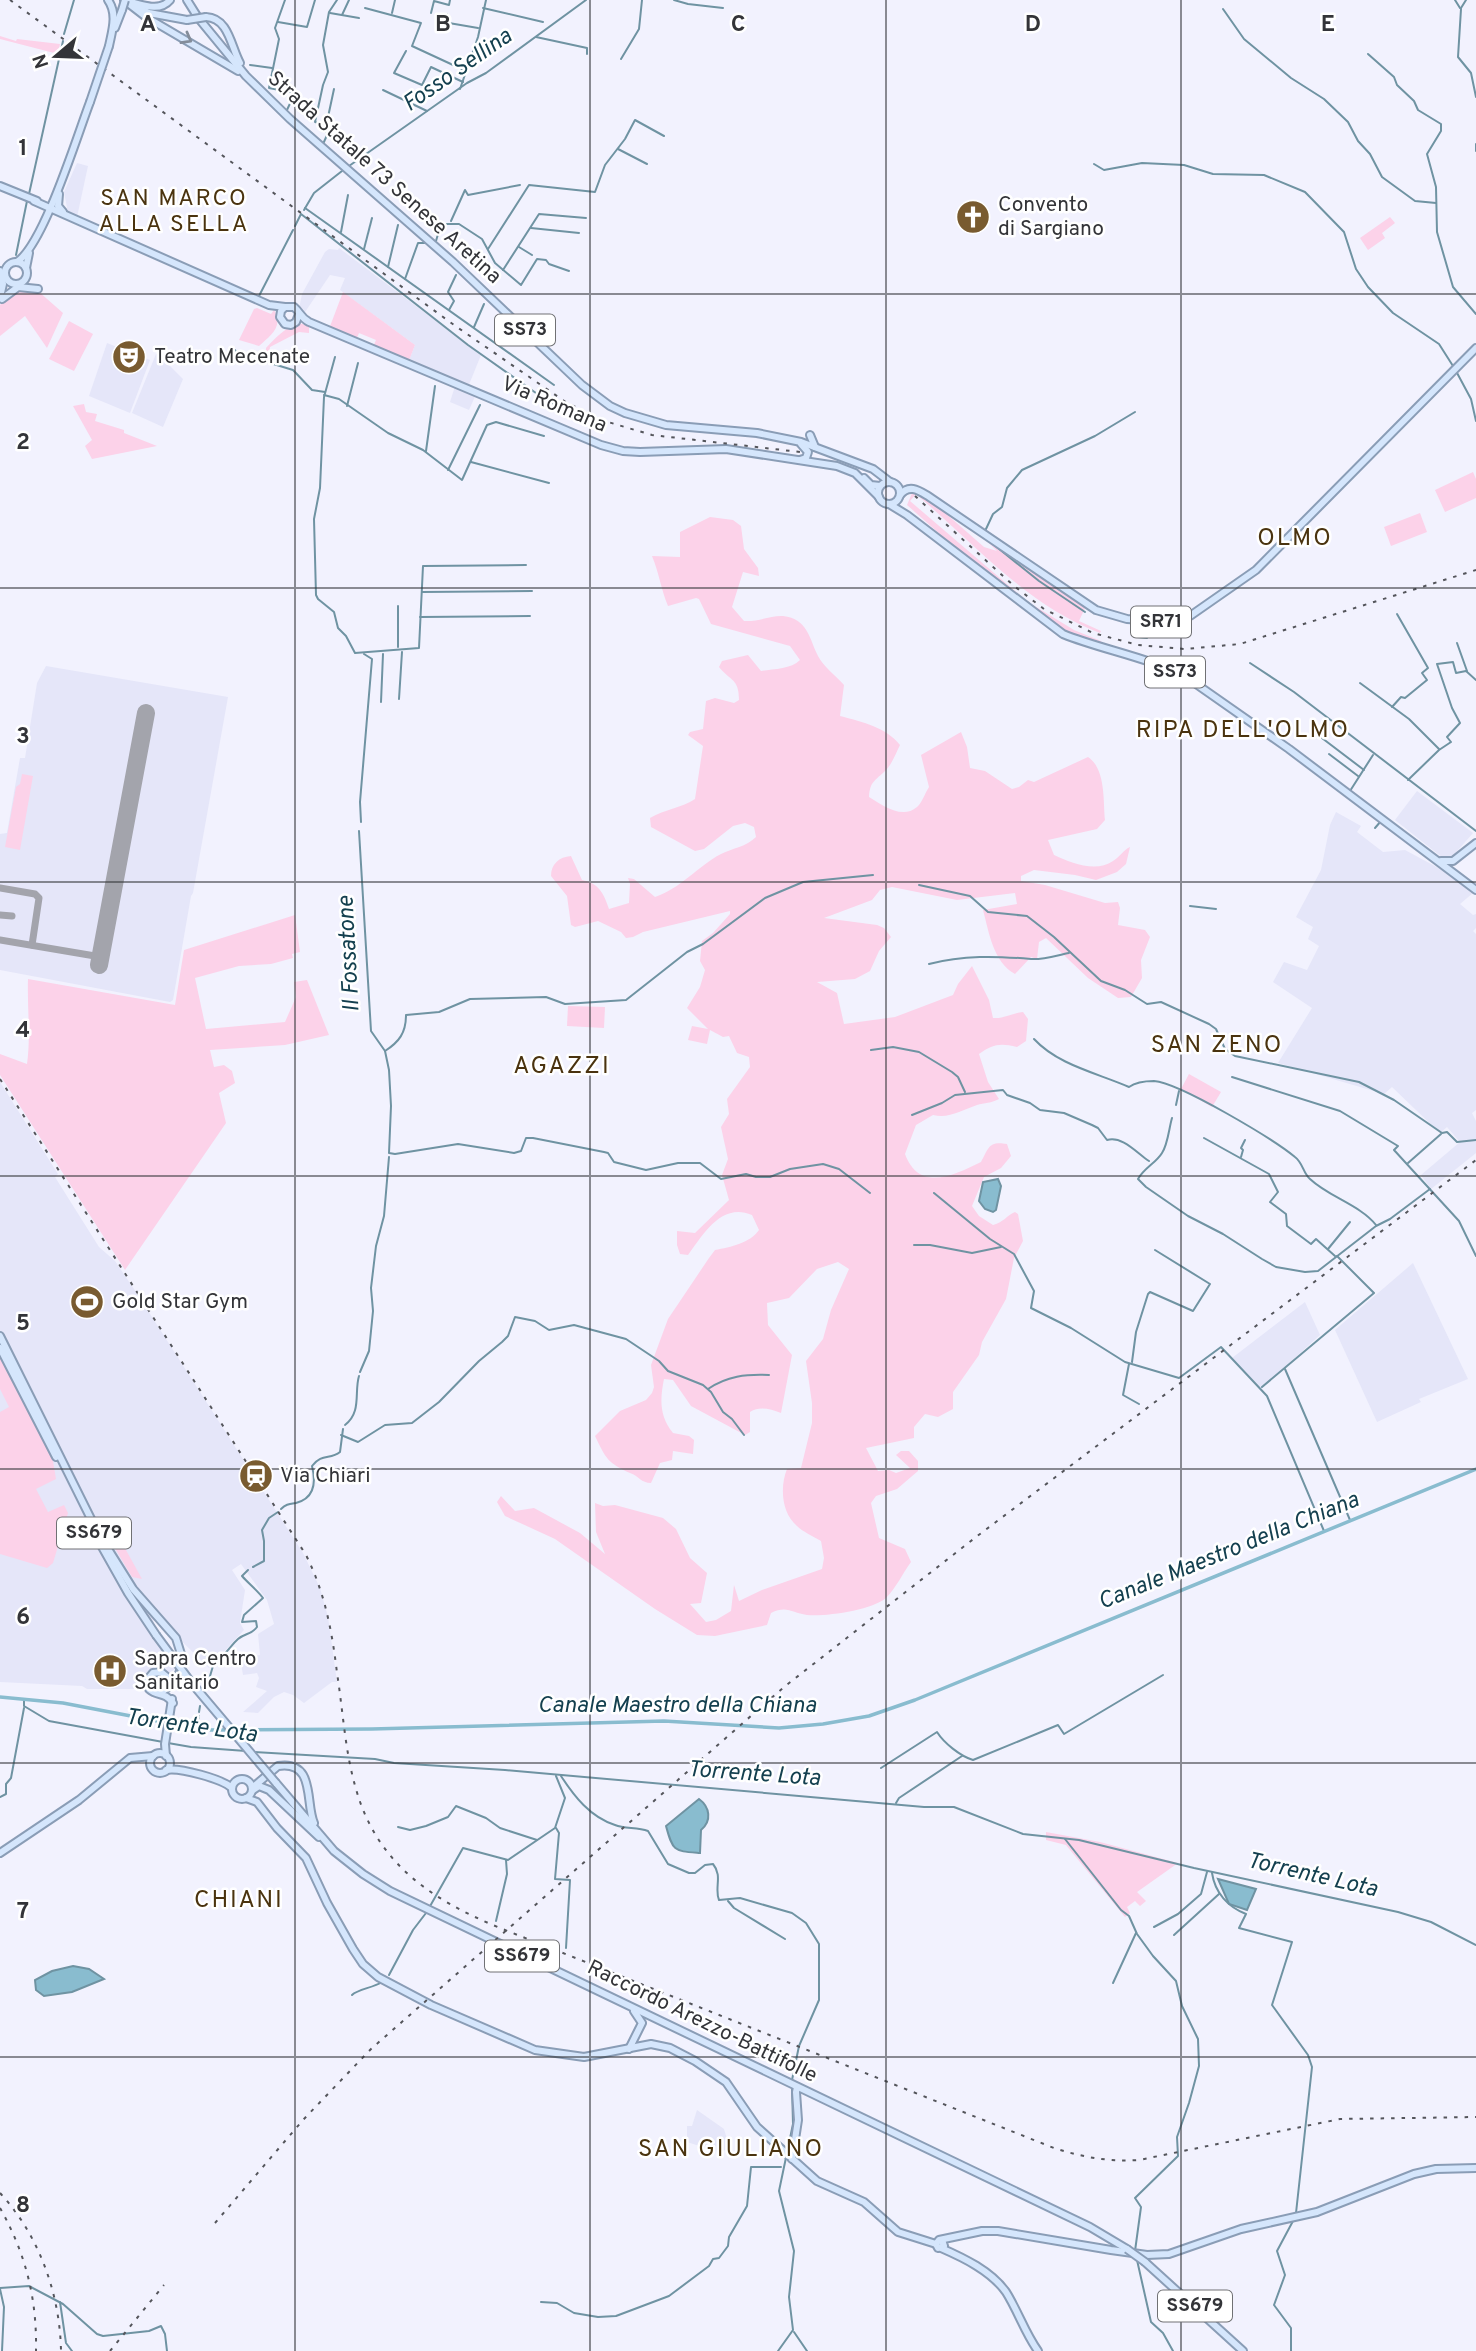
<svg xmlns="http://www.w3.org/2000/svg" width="1476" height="2351" font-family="Overpass,sans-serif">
<rect width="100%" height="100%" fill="#f2f2fe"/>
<g fill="#e5e6f9">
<polygon points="77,163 88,166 77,217 68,213 64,192"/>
<polygon points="339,248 481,355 468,387 477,392 469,410 450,402 456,383 408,363 415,345 340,290 345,278 330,275 303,315 299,309 302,294 325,252 329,249 338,250"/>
<polygon points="107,343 150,360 130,413 89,396"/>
<polygon points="156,354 159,355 183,379 163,427 132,413"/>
<polygon points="46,666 228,697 193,893 191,896 173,1000 170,1002 0,970 0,834 7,833 20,758 25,758 37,683"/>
<polygon points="1417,791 1473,833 1451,858 1443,858 1395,820"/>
<polygon points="1336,812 1361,826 1357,832 1383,852 1405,850 1457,878 1474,892 1460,904 1473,915 1476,914 1476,928 1473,931 1476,934 1476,1110 1472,1113 1476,1121 1476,1153 1431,1189 1421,1175 1460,1142 1447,1127 1440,1133 1392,1087 1384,1094 1278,1063 1312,1008 1273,982 1284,962 1307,970 1319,946 1308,939 1313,927 1296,917 1321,870 1330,825"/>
<polygon points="0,1082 58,1174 55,1177 99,1247 115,1261 136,1292 303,1553 320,1588 328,1617 337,1682 332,1682 304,1703 293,1695 284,1692 274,1697 258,1713 243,1712 267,1691 256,1687 259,1678 257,1673 243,1675 240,1658 260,1655 258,1634 274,1624 267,1600 241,1564 232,1570 245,1590 240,1623 244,1630 209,1668 152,1612 156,1635 179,1667 142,1689 87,1689 82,1686 0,1682"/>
<polygon points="1413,1263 1468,1379 1419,1399 1421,1402 1377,1422 1335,1330"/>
<polygon points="1305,1302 1320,1335 1261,1389 1232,1358"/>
<polygon points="697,2110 724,2129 730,2149 718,2152 687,2142 687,2126 692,2126"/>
</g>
<g fill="#fcd2e9">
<polygon points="0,36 16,41 17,39 60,44 58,54 0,39"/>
<polygon points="1390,217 1395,223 1382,233 1385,238 1368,250 1360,238"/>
<polygon points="15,289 38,291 63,313 47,348 25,316 0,336 0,305"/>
<polygon points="343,292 415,345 408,363 373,347 376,340 359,333 356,340 329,329"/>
<path d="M257 308 271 314 274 310C284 327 270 336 259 346L239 340 254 309Z"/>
<polygon points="69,321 93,334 74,371 49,359"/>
<path d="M299 323 309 326V333L299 332 270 347 269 355 266 354V348C275 338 286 327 299 323Z"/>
<polygon points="84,404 86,412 97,414 95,421 124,430 124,433 157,446 92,459 85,446 92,440 73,406"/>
<polygon points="1473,472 1476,479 1476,498 1445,512 1435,490"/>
<path d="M916 492 927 497 984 547 997 551 986 540 987 539 1085 608 1079 621 1101 631 1100 633C1026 605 975 544 916 494L910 501 1028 602 1074 630 1101 641 1103 645 1070 634 1054 625 967 558 907 505 912 493Z"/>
<polygon points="1420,513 1427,532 1391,546 1384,527"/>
<path d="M710 517 733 520 741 526 744 549 758 568 759 576 743 572 732 607 744 621C758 622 772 615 783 616 808 619 809 638 818 656 823 666 836 676 844 685L840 716C862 722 886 727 900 745 896 753 892 764 886 770 875 781 870 781 869 797 882 805 902 820 917 807 922 803 925 793 929 787L921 755 961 732 967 747 970 768 985 771 1012 789 1019 787 1028 780 1034 782 1088 757C1106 769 1103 801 1105 820L1097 829 1048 840 1054 855C1071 863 1096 873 1113 861 1120 857 1123 850 1130 847L1126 864 1117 872 1096 880 1075 875 1034 870 1021 876V881L1045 885 1105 903 1118 902 1120 908 1118 925 1145 930 1150 937 1141 960 1142 978 1131 997 1118 998 1088 978 1046 938 1039 942 1037 959 1031 957 1015 974C993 962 989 932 983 910L1017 904 1015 893 957 900 892 887 880 890 872 900 824 918 877 925 884 928 891 937 879 951 870 971 855 979 817 982 837 993 844 1024 895 1017 953 995 958 984 972 966 989 1000 993 1018C1004 1019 1012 1013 1023 1012L1028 1019 1026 1041 1017 1047C1000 1043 993 1044 979 1054L988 1082 999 1099C992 1103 984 1103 977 1105 962 1110 949 1119 933 1115L916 1125 905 1154C919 1192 953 1176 981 1162 989 1148 988 1141 1007 1144L1011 1156 1001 1168 984 1177 972 1206 979 1216 993 1225C1004 1222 1006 1216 1015 1212L1018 1214 1023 1241 1014 1258 1006 1299 982 1342 979 1355 953 1392V1409L938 1417 925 1414 914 1427V1438L866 1448 878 1471 889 1470 896 1473 910 1468 896 1455 901 1451H909L918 1461V1471L897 1489 876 1496 871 1503 879 1538 905 1549 911 1562C903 1573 896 1588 886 1598 872 1610 825 1617 807 1615 792 1613 787 1605 771 1613L767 1625 715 1636 697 1635 655 1609 555 1539 505 1516 497 1502 501 1496 515 1511 534 1508 580 1533 605 1554 596 1532 595 1503 603 1506 615 1505 663 1518 676 1529 690 1558 707 1573 701 1603 690 1604 706 1622 716 1620 731 1611 734 1585 739 1601 762 1590 822 1569 824 1558 821 1541C813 1536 803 1532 797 1526 781 1513 780 1486 787 1469L801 1468 812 1423V1403L806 1361 823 1339 831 1310 849 1269 838 1262 817 1269 789 1298 767 1303 768 1325 792 1355 781 1413C770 1409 760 1406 750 1412V1432L745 1435 691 1406 673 1380 664 1379C660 1399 659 1416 673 1433L689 1436 694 1440 693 1454 673 1451 672 1460 660 1463 651 1483C641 1483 639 1476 630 1473 608 1463 606 1459 595 1436L620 1411 646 1400 652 1393 654 1387 651 1365 668 1319 709 1258 715 1250C731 1247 750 1243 759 1230L752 1215C721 1202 703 1235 688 1255L680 1254 677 1245V1231L695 1233 729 1200 722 1175 728 1159 721 1127 729 1114 727 1099 750 1067 749 1057 737 1053 729 1036 723 1037 710 1030 707 1044 688 1040 692 1026 708 1029 687 1008 700 987 705 970 700 961 702 941 713 933 730 914V911L643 932 633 937 626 938 621 932 598 921 575 927 571 925 567 896 551 876C551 864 559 857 571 856L582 880C599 883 604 894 609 909L629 903 630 884 628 878 634 879 655 897C680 889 698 866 721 854 733 848 746 847 756 837L754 827 745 823 733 826 704 849 695 851 651 827 650 818C665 809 682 808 695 799L703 746 688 735 690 732 703 729 706 701 715 698 734 703 739 700C739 678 730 681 719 667L722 661 748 655 761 671C774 669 791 669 800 660L790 646 711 624 699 599 696 598 668 606C661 589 659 573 652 556L680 557V532Z"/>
<polygon points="22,774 33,776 20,850 5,847 16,787 20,784"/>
<path d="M295 915 300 952 292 954 293 958 271 964 239 966 195 978 206 1029 285 1022 296 997 294 982 307 980 329 1035 285 1045 210 1050 214 1067 224 1065 232 1071 235 1083 219 1093 226 1123 125 1270 0 1075V1054L27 1064C31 1036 27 1007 28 979L175 1005 184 950Z"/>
<polygon points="568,1006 605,1007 604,1028 567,1026"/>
<polygon points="1189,1074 1221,1092 1212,1107 1181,1089"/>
<polygon points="0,1354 39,1429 39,1433 53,1461 56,1479 36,1489 48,1512 64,1505 68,1513 53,1563 47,1568 0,1554 0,1412 9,1407 0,1389"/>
<polygon points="116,1532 142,1579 132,1577 109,1538 109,1535"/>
<polygon points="1046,1832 1100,1842 1178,1863 1137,1892 1146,1901 1140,1906 1135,1901 1127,1907 1130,1913 1125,1917 1066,1845 1046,1840"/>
</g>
<g fill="#89bccf" stroke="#6f93a2" stroke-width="2">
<polygon points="998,1179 1001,1186 996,1210 993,1212 985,1209 979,1201 983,1182"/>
<path d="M699 1799C710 1807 712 1821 701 1830L700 1853C674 1851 673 1852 666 1826Z"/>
<polygon points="1218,1879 1256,1889 1247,1910 1229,1904"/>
<polygon points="73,1966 89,1969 104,1979 72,1992 44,1996 36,1990 35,1980 52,1971"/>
</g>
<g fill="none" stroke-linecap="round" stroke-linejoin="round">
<g stroke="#6f93a2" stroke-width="2">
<polyline points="285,0 275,28 279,39 269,88 295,93 286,112"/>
<polyline points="674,0 688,4 723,8"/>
<polyline points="1455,0 1460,8"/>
<polyline points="365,8 421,23 412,46 466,71"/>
<polyline points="483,8 543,22"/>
<polyline points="1461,8 1466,0"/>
<polyline points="1223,9 1244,39 1291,78 1324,99 1348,122 1358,141 1370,154 1382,177 1415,201 1436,203"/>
<polyline points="1461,9 1458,57 1471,73 1476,97"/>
<polyline points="330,13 359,18"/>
<polyline points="392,13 395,0"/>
<polyline points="431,13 434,1 449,5 450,0"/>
<polyline points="447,14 443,22 478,28"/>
<polyline points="342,15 349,0"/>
<polyline points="278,22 307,27 315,0"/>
<polyline points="64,34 74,0"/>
<polyline points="536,37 587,48 587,54"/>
<polyline points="406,51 394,73 422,85 431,67 463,82"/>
<polyline points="1368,54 1394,77 1397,85 1414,101 1418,110 1441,124 1441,131 1427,154 1436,187 1437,232 1444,256 1453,287 1476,314"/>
<polyline points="621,59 639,29 642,0"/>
<polyline points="250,65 272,68"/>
<polyline points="460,89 478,37 486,0"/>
<polyline points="383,90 427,111"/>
<polyline points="327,125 315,122 323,85 328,72 323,45 329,12 337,0"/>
<polyline points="323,144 328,133 325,131 334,89"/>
<polyline points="1476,144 1476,151"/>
<polyline points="618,149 647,164"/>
<polyline points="1094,164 1104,170 1142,163 1184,165 1213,174 1264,175 1305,192 1344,232 1356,269 1368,287 1393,313 1439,344 1453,366"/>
<polyline points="349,166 467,83 486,73 586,0"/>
<polyline points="29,194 63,41"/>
<polyline points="305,208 554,385"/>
<polyline points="304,210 314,193 342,171"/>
<polyline points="451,221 465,190 468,195 520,185"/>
<polyline points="295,226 301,214 468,345 543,398 588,423"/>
<polyline points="531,228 579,233"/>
<polyline points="341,232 348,195"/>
<polyline points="433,243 436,241 441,224 459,224 482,239 495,263 521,285 537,259 546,260 549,264 569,271"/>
<polyline points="519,247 532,255"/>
<polyline points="364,249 372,218"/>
<polyline points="488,249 529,185 595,192 605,165 625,139 635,120 664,136"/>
<polyline points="16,255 27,201"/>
<polyline points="388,267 398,225"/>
<polyline points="503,270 539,214 586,218"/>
<polyline points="405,279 418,243 427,243"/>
<polyline points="259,296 293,230"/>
<polyline points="449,310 454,301 448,292 456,275"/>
<polyline points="474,327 484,304"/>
<polyline points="235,350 238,355 243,357"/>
<polyline points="335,357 324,397 320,488 314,519 316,595 318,599 334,612 338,628 346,636 355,653 419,648 423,566 526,565"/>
<polyline points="257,359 293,370 312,390 325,392"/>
<polyline points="1456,371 1471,399 1476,421"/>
<polyline points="324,395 339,399 388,433 423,450 462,480 487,425 496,422 544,436"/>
<polyline points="347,406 358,363"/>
<polyline points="426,451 435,386"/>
<polyline points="471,462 549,483"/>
<polyline points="448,470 480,405"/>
<polyline points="986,529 993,514 1002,507 1007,488 1022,470 1095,436 1135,412"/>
<polyline points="988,540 1039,581 1085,612"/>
<polyline points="422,592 532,591"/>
<polyline points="398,606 398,647"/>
<polyline points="420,617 530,616"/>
<polyline points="1137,637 1147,638"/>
<polyline points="1457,643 1467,671"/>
<polyline points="1250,663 1294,692 1476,831"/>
<polyline points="1360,683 1409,719 1439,749"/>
<polyline points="399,699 402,652"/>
<polyline points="381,702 383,654"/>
<polyline points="1392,707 1401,697 1405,698 1427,680 1422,673 1428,668 1397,614"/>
<polyline points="1314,732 1364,770"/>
<polyline points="1329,754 1358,776"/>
<polyline points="1408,780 1439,750 1451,742 1447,737 1460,723 1452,708 1437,664 1453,662 1456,673 1466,671 1476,680"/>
<polyline points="1350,791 1373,755"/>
<polyline points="361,822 360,802 372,659 364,654"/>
<polyline points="1375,828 1381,821"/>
<polyline points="359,831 371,1031 385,1051 389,1070 391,1106 389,1153 395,1154 458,1144 514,1153 521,1151 526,1138 533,1138 604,1152 608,1153 614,1162 646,1170 678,1163 700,1163 721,1179 746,1174 756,1177 770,1177 790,1169 823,1164 839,1169 870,1193"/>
<polyline points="919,885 970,896 988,912 1027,916 1054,937 1101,981 1125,990 1147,1004 1161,1002 1209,1024 1216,1029 1225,1049 1235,1056 1359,1082 1394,1100 1442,1133 1447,1132 1457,1142 1476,1140"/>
<polyline points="1190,906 1216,909"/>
<path d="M929 964C963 955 996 956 1031 959 1043 960 1058 955 1069 953"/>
<path d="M1034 1039C1058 1065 1097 1073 1129 1087 1136 1082 1145 1081 1154 1081 1180 1083 1273 1139 1295 1157 1303 1163 1303 1173 1310 1179 1329 1197 1360 1205 1376 1225"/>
<polyline points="871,1050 893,1047 919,1052 952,1072 958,1077 965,1092"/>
<path d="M385 1051C399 1042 406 1033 406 1015L439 1012 470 999 546 997 565 1004 626 1000 687 952 703 944 765 898 803 882 873 875"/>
<polyline points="1232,1077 1340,1111 1398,1146 1394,1150 1459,1221 1476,1256"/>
<polyline points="1176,1105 1179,1091"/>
<path d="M912 1115 942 1103 955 1095 1003 1090 1007 1095 1030 1103 1040 1110 1064 1113 1092 1125 1098 1128 1107 1140C1122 1135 1138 1154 1149 1161"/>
<path d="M1172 1118C1169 1128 1168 1144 1162 1153 1156 1163 1144 1168 1138 1179L1146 1187 1188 1216 1223 1234 1262 1259 1276 1267 1305 1272 1318 1271 1376 1226 1390 1219 1430 1189"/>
<polyline points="1204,1138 1269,1174 1278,1192 1270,1202 1286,1214 1287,1226 1311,1244 1316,1239 1335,1256"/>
<polyline points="1241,1157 1243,1150 1241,1148 1245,1140"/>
<polyline points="1408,1163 1441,1134"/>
<polyline points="934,1193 990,1239 1014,1254 1034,1291 1031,1308 1071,1328 1125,1362 1179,1378 1221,1347 1267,1396 1324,1531"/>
<polyline points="914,1245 930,1245 972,1253 1001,1247"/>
<polyline points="1328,1249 1350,1222"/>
<polyline points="1132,1362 1136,1332 1148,1294 1150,1292 1193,1311 1210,1284 1155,1250"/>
<polyline points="1129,1364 1123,1395 1139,1404"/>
<polyline points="1285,1369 1350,1520"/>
<polyline points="360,1372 369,1351 373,1311 371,1288 376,1246 384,1216 389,1157"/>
<polyline points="1262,1387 1374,1293 1337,1256"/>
<path d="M708 1389C727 1376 746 1374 769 1375"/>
<path d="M345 1425C362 1412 354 1392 359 1376"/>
<polyline points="341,1435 358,1442 385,1425 412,1423 439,1402 479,1361 502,1342 508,1336 515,1317 535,1321 549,1330 574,1325 626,1339 659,1361 668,1371 703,1385 711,1392 723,1412 732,1419 744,1435"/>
<path d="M281 1509C286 1504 289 1504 296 1503 315 1498 316 1482 312 1466 322 1453 330 1460 340 1452L343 1429"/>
<polyline points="253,1567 264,1561 264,1541 262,1530 269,1518 278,1512"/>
<path d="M206 1690 215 1659C227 1655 229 1647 238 1639 245 1633 251 1635 257 1627L256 1621 242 1622 244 1615 263 1598C257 1590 249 1584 242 1576L248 1570"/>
<polyline points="24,1699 24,1706 49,1721 163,1742"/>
<polyline points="199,1712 200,1706"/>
<polyline points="196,1728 199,1716"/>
<polyline points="168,1743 191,1747 246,1751"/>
<polyline points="252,1752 375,1759 394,1763 505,1770 924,1807 954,1807 1023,1834 1079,1840 1194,1868 1398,1912 1431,1922 1476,1945"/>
<path d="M881 1768 937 1732C944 1743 960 1756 973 1760L1058 1725 1064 1734 1163 1675"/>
<path d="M561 1776C574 1796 590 1817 615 1825 625 1829 637 1827 648 1831L668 1864 689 1873H695L705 1865 713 1864C723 1876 714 1888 719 1900L740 1898 792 1913 806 1923 819 1944V2000L799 2046 792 2080"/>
<polyline points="0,1797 6,1794 6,1784 11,1778 24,1708"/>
<polyline points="896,1803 899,1798 962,1756"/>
<polyline points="398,1827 410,1830 426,1826 448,1817 456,1806 486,1818 500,1828 537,1840"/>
<polyline points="556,1828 559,1833 555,1879 570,1880 566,1948"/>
<polyline points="1065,1839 1121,1910 1129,1916 1137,1934 1153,1956 1176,1981 1182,2006 1198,2039 1199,2066 1189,2103 1177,2137 1178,2156 1135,2198 1141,2207 1135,2251"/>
<path d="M1212 1873C1215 1893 1228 1907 1246 1914L1239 1928 1292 1942 1272 2005 1308 2055 1312 2067 1296 2213"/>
<polyline points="728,1901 734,1908 785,1939"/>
<polyline points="429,1908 463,1848 508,1860 555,1828 565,1798 556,1776"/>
<polyline points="496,1921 507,1874 506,1860"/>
<polyline points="1154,1927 1178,1914 1201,1894 1207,1872"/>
<polyline points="1174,1935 1219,1894"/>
<polyline points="389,1975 413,1930 426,1913"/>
<polyline points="1113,1983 1136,1933"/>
<path d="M352 1995C358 1989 373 1988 382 1982"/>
<polyline points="1137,2260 1151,2322 1163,2333 1173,2351"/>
<polyline points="0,2288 29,2286 63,2304 97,2334 103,2336 149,2331 161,2326 165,2334 167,2351"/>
<polyline points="0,2289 4,2307 2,2351"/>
<polyline points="60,2302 66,2343 72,2351"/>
<polyline points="541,2302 557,2303 574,2313 598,2317 616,2316 669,2296 709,2266 713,2259 719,2258 728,2246 729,2237 747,2206 751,2167 781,2167"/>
<polyline points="794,2332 807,2351"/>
<polyline points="778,2351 793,2330 789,2297 794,2251 779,2191 793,2124 792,2086"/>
<polyline points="1291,2351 1291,2328 1274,2305 1285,2275 1277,2251 1293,2221"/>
</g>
<polyline stroke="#89bccf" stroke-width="3.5" points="0,1697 63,1703 204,1730 372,1729 664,1721 779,1728 823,1724 869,1716 915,1700 1476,1469"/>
<g stroke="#a3a4ac" stroke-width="7">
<polyline points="0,888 35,894 39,898 32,945"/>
<polyline points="0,915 12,916"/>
<polyline points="0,940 101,957"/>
</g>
<polyline stroke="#a3a4ac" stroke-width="18" points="99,965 146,713"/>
<g stroke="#8a9db6" stroke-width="10">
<g id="major">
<path d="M108 0C118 14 112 31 109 46"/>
<polyline points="124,0 146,17 238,71"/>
<polyline points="187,0 197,16"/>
<path d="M126 1C141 4 159 13 170 0"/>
<polyline points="138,8 149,13 187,20"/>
<path d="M206 17C229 18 231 47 240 63"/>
<polyline points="200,20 246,76 290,119 453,262 582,385 610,406 625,413 666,425 757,433 801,442 873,469 890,482"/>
<polyline points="115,28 122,10"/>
<polyline points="0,186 37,201"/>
<polyline points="59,194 58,206 63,212"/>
<polyline points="34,201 269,305 285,307"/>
<path d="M17 262C44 244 77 136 90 102"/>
<circle cx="16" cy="273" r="11"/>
<polyline points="26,268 29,253"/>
<polyline points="0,271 3,284 0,297"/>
<polyline points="2,299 18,287 38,289"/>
<path d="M299 314 296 322 291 325 285 324 280 317 281 311 285 307H294C300 312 301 318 309 322L601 445 623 451 640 452 726 449 837 466 855 473 879 497"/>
<polyline points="810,435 815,447"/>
<polyline points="800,460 806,458 808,452 801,444"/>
<polyline points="864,478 871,485 880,486"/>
<circle cx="889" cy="493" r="11"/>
<path d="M900 495C909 484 918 490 928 496L1096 610 1127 619 1173 622 1190 616 1256 570 1476 348"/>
<path d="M889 504 907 515 1063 634C1102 650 1153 658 1189 679L1289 749 1476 890"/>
<polyline points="1441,861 1453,861 1476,843"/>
<polyline points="0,1336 98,1533 133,1589 176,1638 181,1654 180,1671 177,1678 168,1686"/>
<polyline points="0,1348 56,1457"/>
<polyline points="92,1529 128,1593 156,1635"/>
<path d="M161 1693 168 1687 167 1677 161 1672 153 1673 148 1679 149 1689C158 1697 164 1691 173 1703"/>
<circle cx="160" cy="1763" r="10"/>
<polyline points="166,1756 165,1744 172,1699"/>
<path d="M166 1770C179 1767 222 1779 232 1788"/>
<circle cx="242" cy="1789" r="10"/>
<polyline points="276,1783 334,1851 363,1874 390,1891 1090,2227 1127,2249"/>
<path d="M252 1788 278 1766C316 1760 305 1803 314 1823"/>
<polyline points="253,1790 259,1786 269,1790 319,1837"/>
<polyline points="246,1798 257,1802 277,1828 306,1858 327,1903 353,1949 363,1964 378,1977 431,2005 535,2050 584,2057 651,2044 670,2048 695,2061 726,2082 757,2127 817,2181 864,2202 898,2232 936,2244"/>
<polyline points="0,1853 79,1800 130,1758 153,1756"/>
<polyline points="629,2049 642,2023 634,2011"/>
<polyline points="792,2159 798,2120 796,2092 797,2087"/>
<polyline points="942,2240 944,2246 938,2248 936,2244 939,2240 982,2231 998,2231 1111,2250 1147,2255 1169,2254 1241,2229 1317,2212 1414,2174 1436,2169 1476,2168"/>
<path d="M941 2248C964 2258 991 2271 1006 2292 1018 2311 1025 2333 1038 2351"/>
<polyline points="1145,2262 1243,2351"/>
</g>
</g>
<use href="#major" stroke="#d5e6fc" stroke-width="6"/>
<g stroke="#54555b" stroke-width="2" stroke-dasharray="3.5 7" stroke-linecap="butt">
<polyline points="10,0 454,325 567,403 608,422 652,435 800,452"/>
<polyline points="915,496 1014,586 1044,609 1093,633 1138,645 1185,649 1240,644 1476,570"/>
<path d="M0 1079 306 1555C325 1593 332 1631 337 1673 343 1711 345 1752 356 1789 377 1864 432 1900 500 1928L1054 2148C1082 2157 1108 2162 1139 2160L1340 2119 1476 2117"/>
<path d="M0 2193C39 2235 60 2294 61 2351"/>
<path d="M0 2208C26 2254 37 2299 36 2351"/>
<polyline points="215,2223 303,2120 371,2049 784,1687 976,1537 1476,1160"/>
<polyline points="110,2351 164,2285"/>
</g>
<g stroke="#8a9db6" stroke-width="10" stroke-linecap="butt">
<g id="major-bridge">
<polyline points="122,10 125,0"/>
<polyline points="187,20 206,17"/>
<polyline points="90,102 109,46"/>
<polyline points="156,1635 190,1681 276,1783"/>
<polyline points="1127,2249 1145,2262"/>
</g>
</g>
<use href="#major-bridge" stroke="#d5e6fc" stroke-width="6"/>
</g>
<defs><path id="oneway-chevron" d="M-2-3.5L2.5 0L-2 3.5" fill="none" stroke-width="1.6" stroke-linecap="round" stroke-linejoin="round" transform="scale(1.75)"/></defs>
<use stroke="#848d9a" href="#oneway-chevron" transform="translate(187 39) rotate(29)"/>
<path fill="none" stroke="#333438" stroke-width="2" stroke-opacity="0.55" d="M295 0V2351M590 0V2351M886 0V2351M1181 0V2351M0 294H1476M0 588H1476M0 882H1476M0 1176H1476M0 1469H1476M0 1763H1476M0 2057H1476"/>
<defs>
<g id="church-disc" transform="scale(1.75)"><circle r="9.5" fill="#795b30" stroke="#fff"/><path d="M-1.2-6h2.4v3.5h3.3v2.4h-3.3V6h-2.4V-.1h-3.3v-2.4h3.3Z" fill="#fff"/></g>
<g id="theatre-disc" transform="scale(1.75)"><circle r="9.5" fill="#795b30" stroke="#fff"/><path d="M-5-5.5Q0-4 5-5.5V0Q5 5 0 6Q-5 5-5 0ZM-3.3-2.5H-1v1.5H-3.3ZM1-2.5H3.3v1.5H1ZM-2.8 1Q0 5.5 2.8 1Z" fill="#fff"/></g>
<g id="stadium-disc" transform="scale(1.75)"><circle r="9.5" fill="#795b30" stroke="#fff"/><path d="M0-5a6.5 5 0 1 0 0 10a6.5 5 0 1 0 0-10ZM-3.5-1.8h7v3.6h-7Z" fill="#fff"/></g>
<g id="station-disc" transform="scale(1.75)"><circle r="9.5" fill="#795b30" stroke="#fff"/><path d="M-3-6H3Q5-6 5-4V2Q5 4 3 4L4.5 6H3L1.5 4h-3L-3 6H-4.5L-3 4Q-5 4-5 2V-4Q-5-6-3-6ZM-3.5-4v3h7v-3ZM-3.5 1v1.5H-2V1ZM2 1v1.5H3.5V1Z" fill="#fff"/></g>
<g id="hospital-disc" transform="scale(1.75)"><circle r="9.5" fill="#795b30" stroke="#fff"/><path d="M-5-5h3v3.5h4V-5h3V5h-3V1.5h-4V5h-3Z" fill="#fff"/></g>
</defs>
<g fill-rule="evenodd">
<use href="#church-disc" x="973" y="217"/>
<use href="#theatre-disc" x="129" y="357"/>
<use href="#stadium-disc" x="87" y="1302"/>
<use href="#station-disc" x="256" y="1476"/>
<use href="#hospital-disc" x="110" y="1671"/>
</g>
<g text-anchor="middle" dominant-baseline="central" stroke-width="5" stroke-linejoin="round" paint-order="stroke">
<g fill="#fff" stroke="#707174" stroke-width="2">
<rect x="495" y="314.5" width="60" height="31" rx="5"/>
<rect x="1131" y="606.5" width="60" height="31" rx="5"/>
<rect x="1145" y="656.5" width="60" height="31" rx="5"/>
<rect x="57" y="1517.5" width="74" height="31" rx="5"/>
<rect x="485" y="1940.5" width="74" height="31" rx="5"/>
<rect x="1158" y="2290.5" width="74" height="31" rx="5"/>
</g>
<g font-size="19" font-weight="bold" fill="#333438">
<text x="525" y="330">SS73</text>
<text x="1161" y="622">SR71</text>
<text x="1175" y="672">SS73</text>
<text x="94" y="1533">SS679</text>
<text x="522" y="1956">SS679</text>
<text x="1195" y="2306">SS679</text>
</g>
<g font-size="21" fill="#333438" stroke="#fff">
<text transform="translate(384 178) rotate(42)">Strada Statale 73 Senese Aretina</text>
<text transform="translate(554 405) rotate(23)">Via Romana</text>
<text transform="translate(702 2022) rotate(26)">Raccordo Arezzo-Battifolle</text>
</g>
<g font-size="21" fill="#333438" stroke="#fff" text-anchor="start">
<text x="998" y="205">Convento<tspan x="998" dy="24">di Sargiano</tspan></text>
<text x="154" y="357">Teatro Mecenate</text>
<text x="112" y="1302">Gold Star Gym</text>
<text x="280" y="1476">Via Chiari</text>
<text x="134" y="1659">Sapra Centro<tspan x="134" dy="24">Sanitario</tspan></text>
</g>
<g font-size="23" font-style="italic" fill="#14404f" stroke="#fff">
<text transform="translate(458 71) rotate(-35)">Fosso Sellina</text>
<text transform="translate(350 954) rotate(-93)">Il Fossatone</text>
<text transform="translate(1229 1552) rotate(-22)">Canale Maestro della Chiana</text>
<text x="677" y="1706">Canale Maestro della Chiana</text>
<text transform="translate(191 1727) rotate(8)">Torrente Lota</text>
<text transform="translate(754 1775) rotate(4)">Torrente Lota</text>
<text transform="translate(1312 1876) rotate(13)">Torrente Lota</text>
</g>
<g font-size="23" letter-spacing="2" fill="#4a330f" stroke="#fff">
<text x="174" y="199">SAN MARCO<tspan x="174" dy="26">ALLA SELLA</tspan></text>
</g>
<g font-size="24" letter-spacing="2" fill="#4a330f" stroke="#fff">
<text x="1295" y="539">OLMO</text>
<text x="1243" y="731">RIPA DELL'OLMO</text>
<text x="1217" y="1046">SAN ZENO</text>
<text x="562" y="1067">AGAZZI</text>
<text x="239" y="1901">CHIANI</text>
<text x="731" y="2150">SAN GIULIANO</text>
</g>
</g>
<g font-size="23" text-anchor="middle" font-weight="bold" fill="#333438" stroke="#fff" stroke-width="5" stroke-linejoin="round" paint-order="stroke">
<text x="148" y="31">A</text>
<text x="443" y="31">B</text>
<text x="738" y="31">C</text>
<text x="1033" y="31">D</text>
<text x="1328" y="31">E</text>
<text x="23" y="155">1</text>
<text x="23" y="449">2</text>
<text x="23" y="743">3</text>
<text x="23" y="1037">4</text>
<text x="23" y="1330">5</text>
<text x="23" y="1624">6</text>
<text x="23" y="1918">7</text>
<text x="23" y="2212">8</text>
</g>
<g transform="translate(56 56) rotate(251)" stroke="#ffffff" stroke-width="5" paint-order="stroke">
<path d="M0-5L12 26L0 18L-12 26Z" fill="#333438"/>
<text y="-10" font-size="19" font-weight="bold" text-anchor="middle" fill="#333438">N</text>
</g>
</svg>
